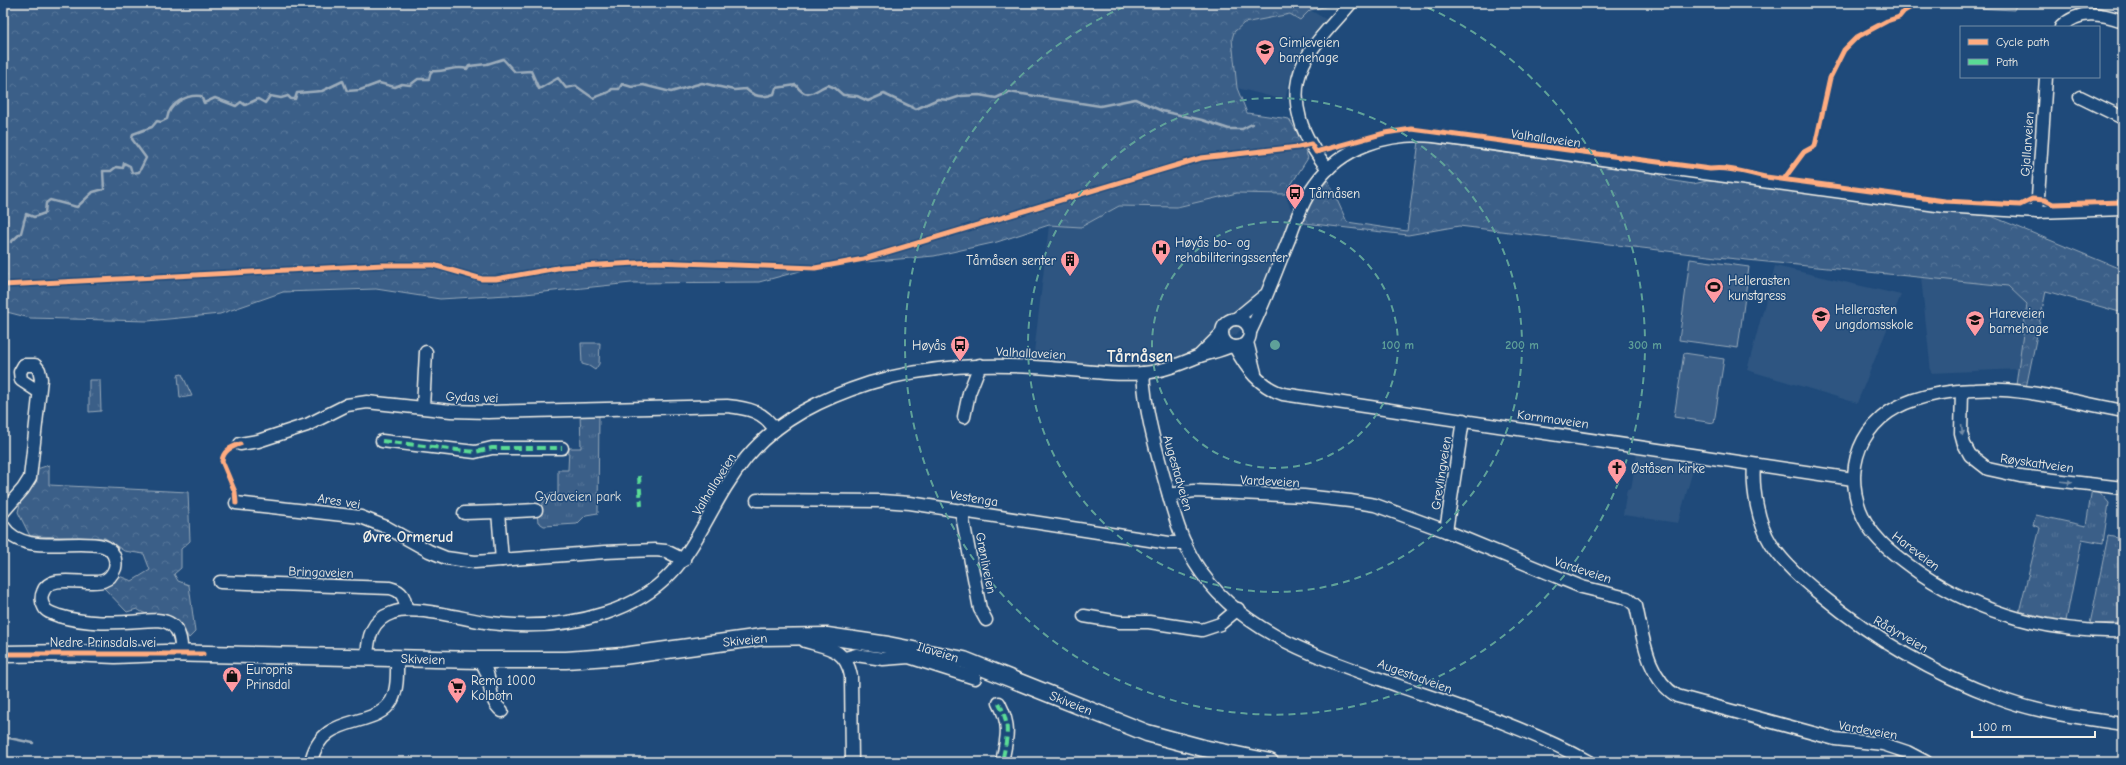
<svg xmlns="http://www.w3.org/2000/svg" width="2126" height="765" font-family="'Comic Neue',sans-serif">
<defs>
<pattern id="forest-crowns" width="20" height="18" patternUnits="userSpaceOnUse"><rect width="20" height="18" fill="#3a5f88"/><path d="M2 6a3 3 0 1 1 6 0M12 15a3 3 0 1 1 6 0" fill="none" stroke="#577699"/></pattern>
<pattern id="park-tufts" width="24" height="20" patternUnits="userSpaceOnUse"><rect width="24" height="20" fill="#3a5f88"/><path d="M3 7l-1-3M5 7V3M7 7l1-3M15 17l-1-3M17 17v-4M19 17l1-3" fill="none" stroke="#577699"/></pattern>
</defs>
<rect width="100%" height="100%" fill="#1f4a7a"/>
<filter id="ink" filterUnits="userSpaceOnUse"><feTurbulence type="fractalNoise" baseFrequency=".025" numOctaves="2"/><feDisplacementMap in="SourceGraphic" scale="8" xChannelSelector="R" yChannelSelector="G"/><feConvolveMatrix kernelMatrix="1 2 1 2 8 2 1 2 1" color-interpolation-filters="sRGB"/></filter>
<g filter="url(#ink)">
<g fill="#2d5581">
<polygon points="1310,10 1327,20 1301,51 1289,81 1285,100 1237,88 1232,39 1234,31 1244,23 1290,14 1300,20"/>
<polygon points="1237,193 1285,194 1296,222 1261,305 1237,334 1199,351 1157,366 1142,368 1033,361 1049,225 1081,227 1119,206 1177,207"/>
<polygon points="1775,266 1901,295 1857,403 1747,370"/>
<polygon points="1921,277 2008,286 2027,303 2019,369 1931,373"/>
<polygon points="1637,454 1695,463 1678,523 1623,515 1627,489 1631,489"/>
</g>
<g fill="url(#forest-crowns)" stroke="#97a8b8">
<polygon points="3,3 1330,3 1328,6 1310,10 1300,20 1290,14 1244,23 1234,32 1232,39 1237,88 1247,113 1289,119 1300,137 1308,158 1285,194 1237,193 1177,207 1119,206 1081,227 1049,225 997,242 934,256 819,266 759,282 631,283 525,294 440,299 376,289 283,292 220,314 148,321 30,318 3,311"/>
<polygon points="1881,3 2017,3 2014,10"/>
<polygon points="1419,141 1659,174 1668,180 1693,184 1707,181 1737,183 1936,210 1991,216 2123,270 2123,313 2046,291 2026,388 2016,385 2027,304 2008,286 1717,257 1459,226 1408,235 1296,222 1309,201 1328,180 1347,222 1407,231"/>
<path d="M49 465V485L188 492 190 541 181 549V568L174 574 178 581 189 585 195 632 189 638C183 630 177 619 167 615 154 611 151 619 137 609L127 612 103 587 114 582 119 576 132 581 150 570 144 554 124 551 105 538 30 536 18 512 21 500 34 484 37 469Z"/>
</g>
<g fill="url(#park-tufts)" stroke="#97a8b8">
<polygon points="581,343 600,343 599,364 595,370 589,366 582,364"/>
<polygon points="182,374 192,396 180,398 178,375"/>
<polygon points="89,380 100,380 101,411 89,412"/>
<polygon points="580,412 599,413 598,513 586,515 577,524 544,526 538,522 537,514 548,494 558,493 558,470 568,470 569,448 581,448"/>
<polygon points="2092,488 2097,489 2109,503 2103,543 2082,539 2066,621 2019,612 2040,528 2033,525 2036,515 2086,526"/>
<polygon points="2108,536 2123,539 2123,623 2090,624"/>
</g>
<g fill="#3a5f88" stroke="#97a8b8">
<polygon points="1690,259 1749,267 1738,348 1679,340"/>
<polygon points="1684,353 1724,359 1714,423 1674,417"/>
</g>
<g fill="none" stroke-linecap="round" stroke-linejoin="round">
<g stroke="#9cacbb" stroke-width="2.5">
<path d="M11 242 21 233 26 214 34 217 45 213 46 203 50 200 77 207 93 192 104 189 103 171H111L116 167 123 168 124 163 130 166 132 173 139 172 146 158 132 139 133 134 152 127 157 121 161 122 167 119C169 104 186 94 201 96L204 103 215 98 236 106 241 102 245 105 258 99 265 103 270 96 281 98 288 96 291 99H295L297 93 322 91 343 81 347 91 360 90 379 83 395 87 402 84 410 85 418 79H429L431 71C445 73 454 65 467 69L469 66 487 64 503 59 515 72 531 71 539 89 558 78 566 88 576 86 593 98 609 92 612 89H619L622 84 632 87 643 85 671 92 702 83 734 90 746 89C754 97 764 98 774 94L776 88 796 85C808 103 817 88 828 85L835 88 843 95 857 96 868 101 884 94 916 109 938 99 949 100 961 96 979 95 996 98 1009 92 1100 106 1135 99 1162 111 1202 120 1229 129H1242L1252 124"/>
<polyline points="3,739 9,738 33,743"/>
</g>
<g stroke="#f4f1e8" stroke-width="15">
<g id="minor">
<path d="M2061 27C2080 9 2100 13 2123 21"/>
<polyline points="2080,97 2123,118"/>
<path d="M1328 169C1316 154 1305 137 1300 119 1285 66 1320 40 1351 3"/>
<polyline points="2037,212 2046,77"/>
<circle cx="1236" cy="333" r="14"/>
<polyline points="1236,319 1264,296"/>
<path d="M1250 332C1265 302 1276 270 1289 239 1296 220 1303 200 1315 184 1342 146 1389 132 1434 136L1944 206 2037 212 2123 209"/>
<polyline points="1247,342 1255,373"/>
<path d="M1235 347C1246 368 1260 387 1283 394L1853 479"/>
<polyline points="1199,356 1222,333"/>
<path d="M1143 373C1145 409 1154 443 1164 478 1172 506 1179 537 1195 563 1239 635 1325 659 1399 686 1463 708 1530 729 1589 762"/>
<polyline points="1962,391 1961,433 1964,444 1970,455 1988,469 2020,476 2123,488"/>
<polyline points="423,407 426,352"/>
<path d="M2123 411C2074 402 2024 387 1974 390 1946 391 1913 396 1889 412 1844 443 1844 504 1880 541 1892 554 1907 564 1921 574 1981 614 2051 633 2123 631"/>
<polyline points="964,417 969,393 980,365"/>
<polyline points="382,441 475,452 492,448 562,448"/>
<path d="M240 444 258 441 307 425 347 405 367 402 451 411 488 412 727 406C747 408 764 411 775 430"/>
<path d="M1754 465C1752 489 1758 523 1771 544 1784 564 1803 580 1821 595 1874 639 1934 674 1999 698 2038 713 2082 718 2123 724"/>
<path d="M1169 495 1194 491 1304 496 1350 501 1375 505 1446 531 1582 587 1627 598 1636 606C1643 637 1647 678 1677 696L1835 739 1883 744 1907 752 1926 762"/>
<polyline points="757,500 882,501 910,503 1169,543 1185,543"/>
<polyline points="236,503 361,517 386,527 429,551 446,558 475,562 605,552 655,550 666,551 684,560"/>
<polyline points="961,510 980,609 986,620"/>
<polyline points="3,512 23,489 30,478 41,379 39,370 35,365 24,365 20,372 21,380 39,392"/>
<polyline points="498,512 536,510"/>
<polyline points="464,513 498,512 502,560"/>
<path d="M3 526C22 557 75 538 103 546 113 549 117 559 115 568 113 574 109 579 103 581 87 586 50 572 43 592 41 596 41 602 44 607 46 612 54 614 59 616 92 626 123 622 157 620 177 621 182 636 181 653"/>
<polyline points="1446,531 1463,420"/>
<path d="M220 582 390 588C403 591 405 598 406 610"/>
<polyline points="1084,616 1120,622 1149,622 1202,630 1220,624 1238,609"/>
<path d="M803 638 805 641C829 648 846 649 851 676L852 762"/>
<path d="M367 657C368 638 371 620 392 613 415 604 465 620 491 623 530 628 569 625 606 613 695 584 696 519 747 457 779 419 823 398 870 383 929 365 988 363 1049 368 1080 370 1113 376 1144 373 1163 371 1180 364 1197 357 1208 353 1220 351 1231 346"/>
<polyline points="845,658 856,655 883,659 909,657 975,678"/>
<path d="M479 660C494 674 485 698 502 711"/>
<path d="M999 703C1011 726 1007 738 1002 762"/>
<path d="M311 762C322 710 375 731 392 700 398 688 397 672 397 658"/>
</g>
</g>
<g stroke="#f4f1e8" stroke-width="19">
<polyline id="major" points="3,654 69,653 115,655 165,653 479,660 566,660 623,656 762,637 827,636 888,645 964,660 1147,733 1203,748 1270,762"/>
</g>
<use href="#minor" stroke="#1f4a7a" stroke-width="12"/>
<use href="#major" stroke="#1f4a7a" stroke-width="16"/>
<g stroke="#5adb95" stroke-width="4" stroke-dasharray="8 4" stroke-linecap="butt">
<polyline points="382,441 475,452 492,448 562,448"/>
<polyline points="639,476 641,506"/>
<path d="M999 703C1011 726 1007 738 1002 762"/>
</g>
<g stroke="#1f4a7a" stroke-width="8">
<g id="cycleway">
<polyline points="1784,179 1804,152 1815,146 1830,78 1844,50 1857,37 1887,21 1899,17 1904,11 1918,3"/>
<path d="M3 285 383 265H433L482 279H496L563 267 655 262 815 268 864 259 1201 158 1298 147 1311 144 1316 152 1385 133 1412 129 1710 169C1731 167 1747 173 1766 177L1945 201 2020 205 2032 199 2045 200 2053 204 2123 202"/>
<path d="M236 503 235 492 222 461C223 451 231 447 240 444"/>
<polyline points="3,654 203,654"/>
</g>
</g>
<use href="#cycleway" stroke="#ffac80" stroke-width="5"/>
</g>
<defs><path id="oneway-solid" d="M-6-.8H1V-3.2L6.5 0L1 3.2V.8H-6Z"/></defs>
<g fill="#748da6">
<use href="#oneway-solid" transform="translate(1962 430) rotate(86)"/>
<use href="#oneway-solid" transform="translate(2067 482) rotate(7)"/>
</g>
</g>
<g fill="none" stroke="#5fa199" stroke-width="2" stroke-dasharray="7 5">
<circle cx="1275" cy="345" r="123"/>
<circle cx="1275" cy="345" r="247"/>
<path d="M1417 3A370 370 0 1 1 1133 3"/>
</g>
<defs>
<g id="school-pin" transform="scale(1)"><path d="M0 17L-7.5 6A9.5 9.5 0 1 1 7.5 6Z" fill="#ff9aa2" stroke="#1f4a7a"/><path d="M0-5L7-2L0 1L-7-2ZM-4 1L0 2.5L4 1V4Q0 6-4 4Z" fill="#111"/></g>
<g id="bus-pin" transform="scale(1)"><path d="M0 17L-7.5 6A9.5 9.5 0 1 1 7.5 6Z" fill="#ff9aa2" stroke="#1f4a7a"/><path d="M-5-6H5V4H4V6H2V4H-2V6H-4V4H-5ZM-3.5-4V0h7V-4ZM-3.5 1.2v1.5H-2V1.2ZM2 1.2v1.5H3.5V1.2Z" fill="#111"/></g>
<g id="hospital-pin" transform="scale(1)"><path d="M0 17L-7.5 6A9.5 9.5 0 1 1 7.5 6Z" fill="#ff9aa2" stroke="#1f4a7a"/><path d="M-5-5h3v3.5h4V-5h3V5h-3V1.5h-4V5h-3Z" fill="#111"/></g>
<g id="building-pin" transform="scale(1)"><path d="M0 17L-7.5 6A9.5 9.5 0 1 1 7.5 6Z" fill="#ff9aa2" stroke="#1f4a7a"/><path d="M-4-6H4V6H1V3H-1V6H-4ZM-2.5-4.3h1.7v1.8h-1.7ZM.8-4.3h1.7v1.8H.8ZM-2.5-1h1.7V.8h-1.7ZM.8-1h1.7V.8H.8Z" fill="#111"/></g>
<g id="stadium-pin" transform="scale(1)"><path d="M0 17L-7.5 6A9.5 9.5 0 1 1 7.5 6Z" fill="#ff9aa2" stroke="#1f4a7a"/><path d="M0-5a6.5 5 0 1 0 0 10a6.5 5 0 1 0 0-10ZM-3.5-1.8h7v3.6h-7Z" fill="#111"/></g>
<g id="church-pin" transform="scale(1)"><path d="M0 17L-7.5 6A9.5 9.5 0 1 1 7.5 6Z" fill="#ff9aa2" stroke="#1f4a7a"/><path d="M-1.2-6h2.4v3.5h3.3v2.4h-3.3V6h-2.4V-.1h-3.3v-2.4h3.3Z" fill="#111"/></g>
<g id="shop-pin" transform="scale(1)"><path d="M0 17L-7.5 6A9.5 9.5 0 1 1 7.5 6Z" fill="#ff9aa2" stroke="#1f4a7a"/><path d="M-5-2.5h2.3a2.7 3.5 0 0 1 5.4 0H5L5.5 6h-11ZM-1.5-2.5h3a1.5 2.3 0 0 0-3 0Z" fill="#111"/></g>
<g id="supermarket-pin" transform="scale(1)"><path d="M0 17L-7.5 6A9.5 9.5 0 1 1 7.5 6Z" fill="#ff9aa2" stroke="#1f4a7a"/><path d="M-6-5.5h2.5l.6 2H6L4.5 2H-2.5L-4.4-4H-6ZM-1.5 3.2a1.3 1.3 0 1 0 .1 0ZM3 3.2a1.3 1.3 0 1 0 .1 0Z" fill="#111"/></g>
</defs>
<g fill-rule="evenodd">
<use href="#school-pin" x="1265" y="49"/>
<use href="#bus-pin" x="1295" y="193"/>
<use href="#hospital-pin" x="1161" y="249"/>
<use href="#building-pin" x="1070" y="260"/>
<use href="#stadium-pin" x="1714" y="287"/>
<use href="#school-pin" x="1821" y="316"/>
<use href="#school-pin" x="1975" y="320"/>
<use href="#bus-pin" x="960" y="345"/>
<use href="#church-pin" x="1617" y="468"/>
<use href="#shop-pin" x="232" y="676"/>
<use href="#supermarket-pin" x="457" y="687"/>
</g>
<g text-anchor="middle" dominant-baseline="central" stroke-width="3" stroke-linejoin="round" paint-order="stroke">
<g font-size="13" fill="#f4f1e8" stroke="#1f4a7a" text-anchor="start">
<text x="1279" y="42">Gimleveien<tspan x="1279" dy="15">barnehage</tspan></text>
<text x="1309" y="193">Tårnåsen</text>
<text x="1175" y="242">Høyås bo- og<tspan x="1175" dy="15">rehabiliteringssenter</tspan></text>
<text x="1056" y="260" text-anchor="end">Tårnåsen senter</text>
<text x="1728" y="280">Hellerasten<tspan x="1728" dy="15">kunstgress</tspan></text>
<text x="1835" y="309">Hellerasten<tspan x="1835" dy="15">ungdomsskole</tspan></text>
<text x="1989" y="313">Hareveien<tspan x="1989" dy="15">barnehage</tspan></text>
<text x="946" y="345" text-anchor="end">Høyås</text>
<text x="1631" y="468">Øståsen kirke</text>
<text x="246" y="669">Europris<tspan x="246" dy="15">Prinsdal</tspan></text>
<text x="471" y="680">Rema 1000<tspan x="471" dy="15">Kolbotn</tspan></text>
</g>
<g font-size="13" fill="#f4f1e8" stroke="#1f4a7a">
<text transform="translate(1546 138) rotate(8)">Valhallaveien</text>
<text transform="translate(2027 144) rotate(-86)">Gjallarveien</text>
<text transform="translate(1031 353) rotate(3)">Valhallaveien</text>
<text transform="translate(472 397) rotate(2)">Gydas vei</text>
<text transform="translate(1553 419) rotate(8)">Kornmoveien</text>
<text transform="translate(2037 463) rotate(8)">Røyskattveien</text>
<text transform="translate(1178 473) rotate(74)">Augestadveien</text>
<text transform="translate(1441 473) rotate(-81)">Grevlingveien</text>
<text transform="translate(1270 481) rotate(3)">Vardeveien</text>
<text transform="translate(714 484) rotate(-58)">Valhallaveien</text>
<text transform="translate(974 498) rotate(9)">Vestenga</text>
<text transform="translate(339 501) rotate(9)">Ares vei</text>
<text transform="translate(1916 551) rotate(37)">Hareveien</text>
<text transform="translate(986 563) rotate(79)">Grønliveien</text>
<text transform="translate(1583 570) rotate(18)">Vardeveien</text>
<text transform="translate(321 572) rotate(2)">Bringaveien</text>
<text transform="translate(1901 634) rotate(30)">Rådyrveien</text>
<text transform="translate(745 640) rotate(-6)">Skiveien</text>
<text x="103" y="642">Nedre Prinsdals vei</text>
<text transform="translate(938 652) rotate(17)">Ilaveien</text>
<text transform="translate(423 659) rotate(2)">Skiveien</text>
<text transform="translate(1415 676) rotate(20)">Augestadveien</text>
<text transform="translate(1071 703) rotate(22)">Skiveien</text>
<text transform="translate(1868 730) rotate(10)">Vardeveien</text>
</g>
<g font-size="13" fill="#e1e2de" stroke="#1f4a7a">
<text x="578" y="496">Gydaveien park</text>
</g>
<g font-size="15" font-weight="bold" fill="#f4f1e8" stroke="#1f4a7a">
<text x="408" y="537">Øvre Ormerud</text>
</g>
<g font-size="17" font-weight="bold" fill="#f4f1e8" stroke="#1f4a7a">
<text x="1140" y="356">Tårnåsen</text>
</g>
</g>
<circle cx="1275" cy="345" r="6" fill="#5fa199" stroke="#1f4a7a" stroke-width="2"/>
<g font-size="12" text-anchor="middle" font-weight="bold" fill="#5fa199" stroke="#1f4a7a" stroke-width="3" stroke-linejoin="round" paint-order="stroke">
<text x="1398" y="349">100 m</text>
<text x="1522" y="349">200 m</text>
<text x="1645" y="349">300 m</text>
</g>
<rect width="2126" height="765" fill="none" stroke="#1f4a7a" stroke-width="16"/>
<rect x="8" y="8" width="2110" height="749" fill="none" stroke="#f4f1e8" stroke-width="1.5" filter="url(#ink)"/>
<rect x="1960" y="26" width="140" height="52" fill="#1f4a7a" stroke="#748da6"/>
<rect x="1968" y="39" width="20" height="6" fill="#ffac80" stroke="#748da6"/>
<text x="1996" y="46" font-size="12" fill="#f4f1e8">Cycle path</text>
<rect x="1968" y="59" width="20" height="6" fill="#5adb95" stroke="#748da6"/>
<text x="1996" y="66" font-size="12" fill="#f4f1e8">Path</text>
<path d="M1972 731v6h123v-6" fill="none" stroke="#f4f1e8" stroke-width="2"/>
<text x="1978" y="731" font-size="12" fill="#f4f1e8" stroke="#1f4a7a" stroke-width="3" paint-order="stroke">100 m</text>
</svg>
